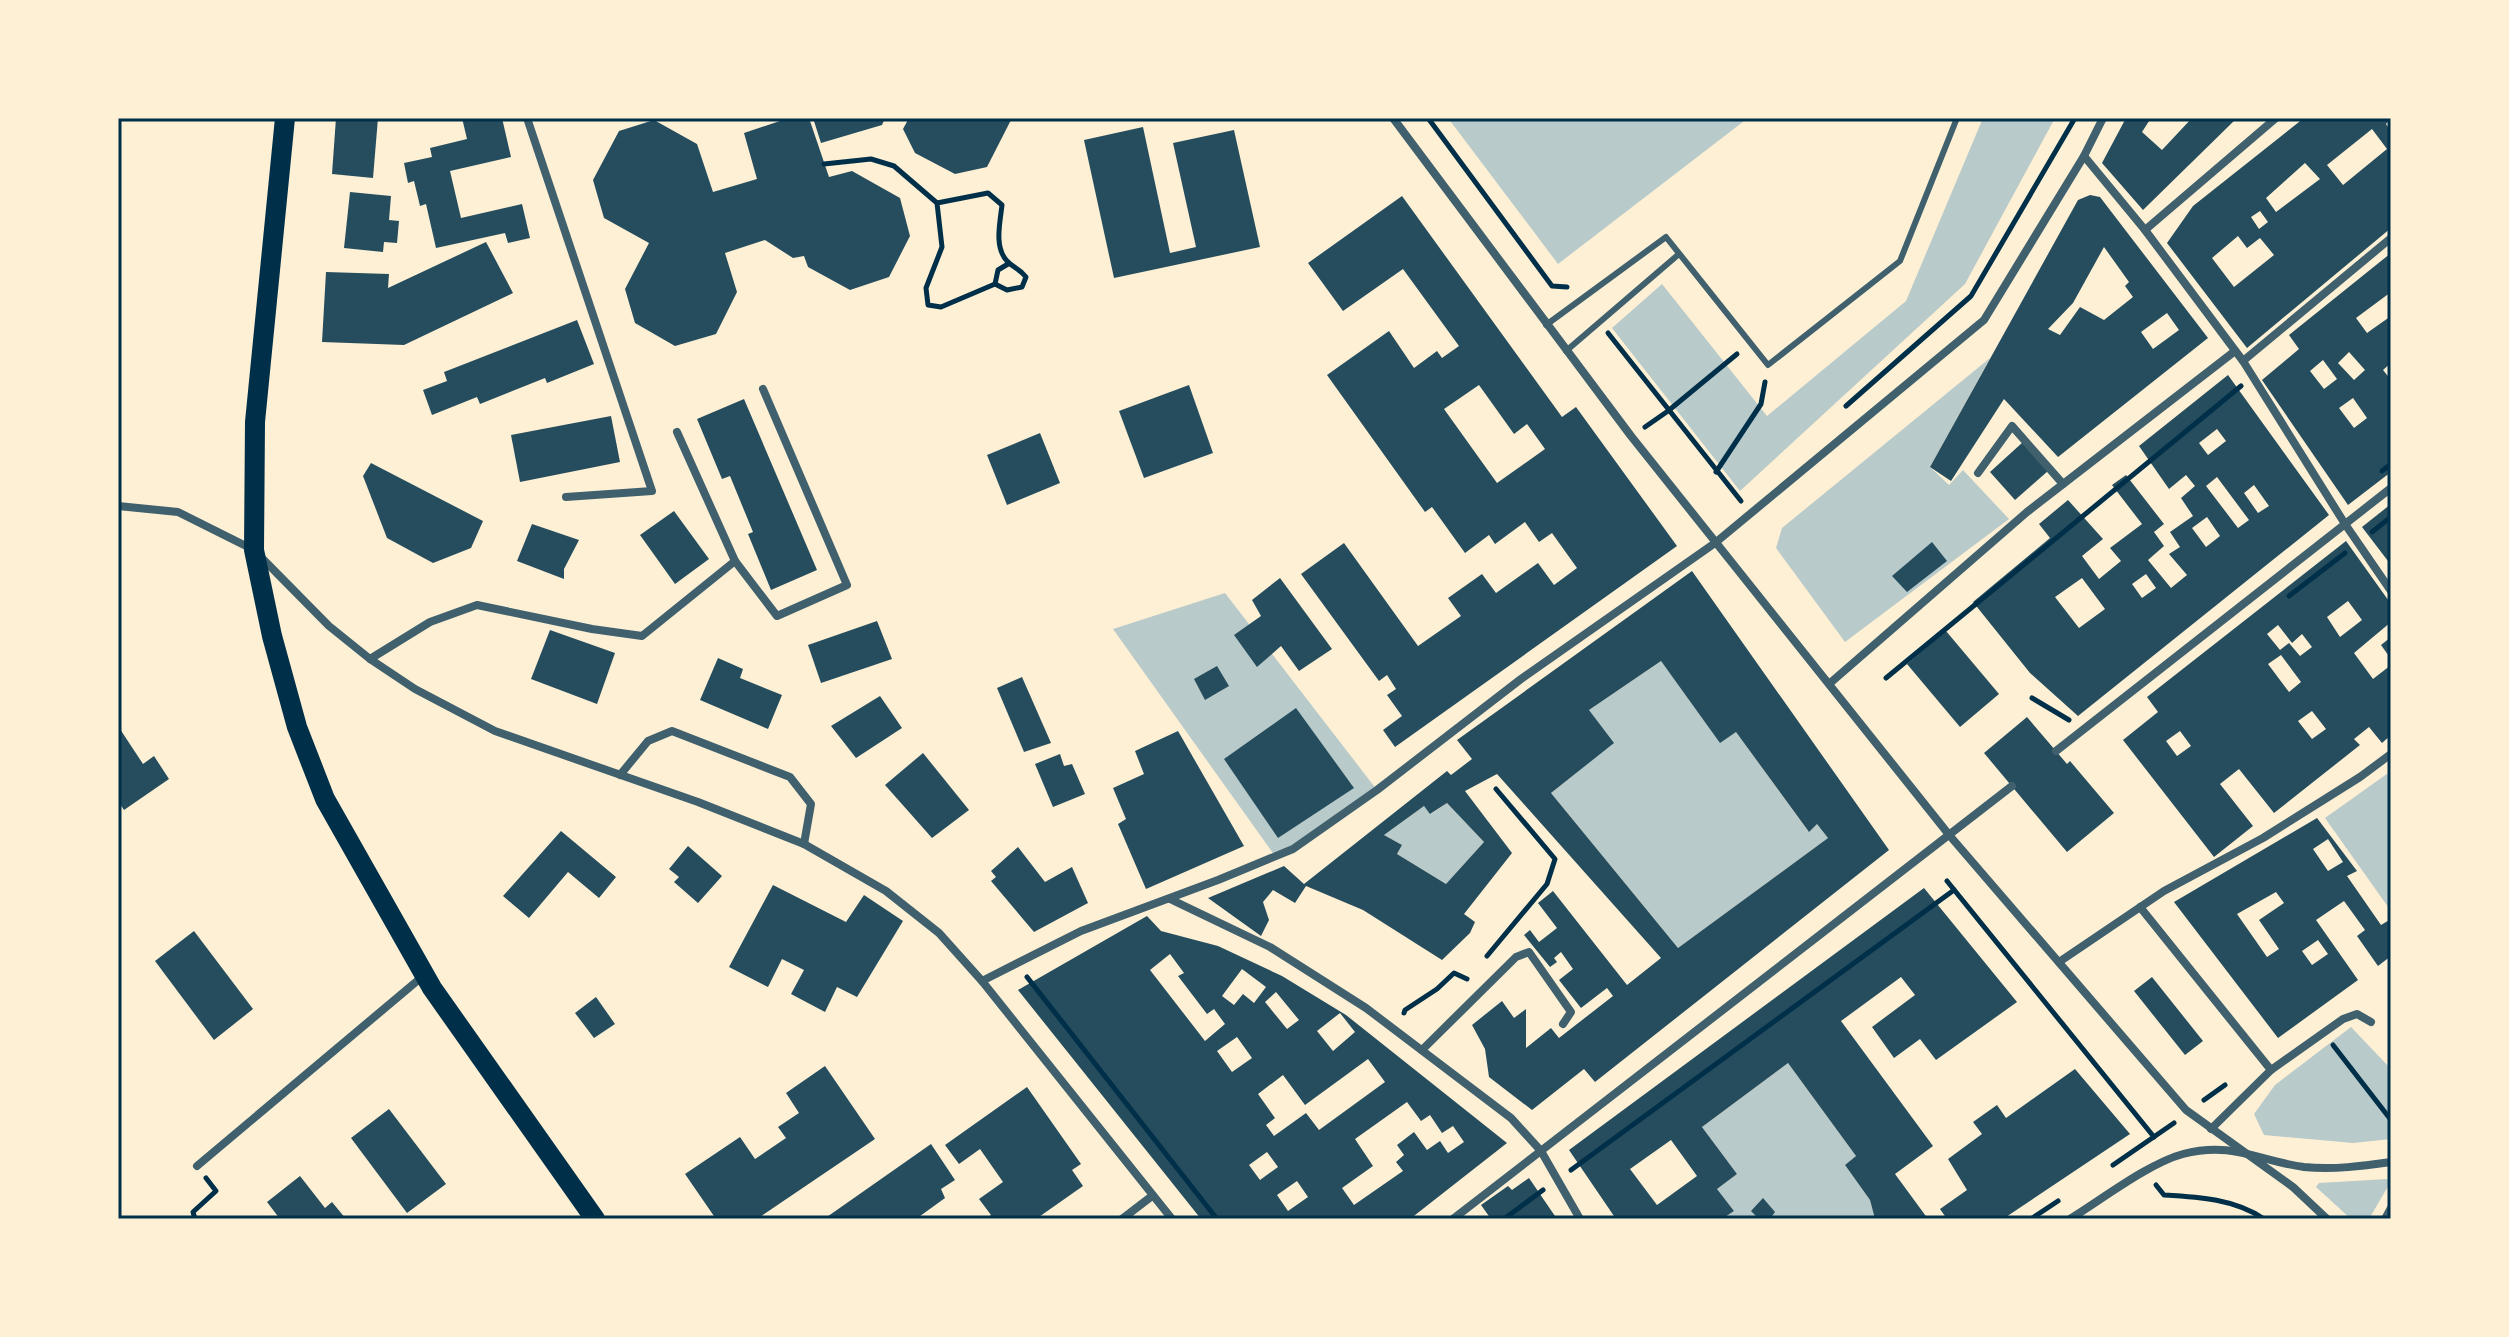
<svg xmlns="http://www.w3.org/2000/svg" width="2509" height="1337" font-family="Quicksand,sans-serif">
<rect width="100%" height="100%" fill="#fdf0d5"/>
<g fill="#b9caca">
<polygon points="1448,118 1748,118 1558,264"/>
<polygon points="1983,118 2055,118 1965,284 1740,491 1612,328 1662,284 1767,416 1906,301"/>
<polygon points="1990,358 1930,467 1949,485 1963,470 2009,519 1845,642 1776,548 1782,528"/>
<polygon points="1225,593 1377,790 1275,856 1113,629"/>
<polygon points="1661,661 1720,742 1736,732 1808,831 1817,824 1828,838 1678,948 1551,793 1613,743 1589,710"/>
<polygon points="2391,771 2391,911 2325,818"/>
<polygon points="1447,803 1484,842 1446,884 1397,854 1402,845 1384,835 1424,806 1431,814"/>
<polygon points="2351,1027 2391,1069 2391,1139 2353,1143 2264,1135 2254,1114 2275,1085"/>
<polygon points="1788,1063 1856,1156 1845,1165 1870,1200 1875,1219 1722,1219 1734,1211 1717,1189 1737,1174 1702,1127"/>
<polygon points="2387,1179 2390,1183 2369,1219 2351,1219 2316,1187 2319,1183"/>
</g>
<g fill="#264d5e" fill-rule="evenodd">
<polygon points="336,118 378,118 373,178 332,174"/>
<polygon points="462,118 502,118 511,157 450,171 461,218 522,204 530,238 508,243 505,233 436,248 426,204 420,206 414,181 408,183 404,163 432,157 430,148 467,139"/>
<polygon points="789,118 809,118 829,177 852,171 900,198 910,236 889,277 850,290 808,267 804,256 793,258 765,240 725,253 737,292 716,334 675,346 635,323 625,289 649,243 604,218 593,180 619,131 654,120 697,144 713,192 757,179 744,133"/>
<polygon points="813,118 885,118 882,125 821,143"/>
<polygon points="909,118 1012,118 987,167 955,174 915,153 903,129"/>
<polygon points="2126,118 2151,118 2142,132 2162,150 2192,118 2237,118 2143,210 2102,163"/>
<path d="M2304 118H2391L2386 124 2391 132V228L2247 348 2167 243 2193 206ZM2372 129 2387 149 2343 185 2327 165ZM2305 163 2320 179 2276 212 2266 198ZM2260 211 2268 222 2259 229 2251 217ZM2238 236 2247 248 2260 238 2274 255 2234 287 2212 258Z"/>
<polygon points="1143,127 1170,253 1196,247 1173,143 1234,130 1260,247 1114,278 1084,140"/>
<polygon points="350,192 391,196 389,220 399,221 397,243 384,242 383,252 344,248"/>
<path d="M2090 195 2100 197 2208 338 2058 457 2004 399 1951 481 1930 467 2078 200ZM2104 247 2129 282 2125 286 2133 297 2104 320 2080 307 2060 335 2048 329 2073 303ZM2167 313 2179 330 2153 349 2141 332Z"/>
<path d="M1402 196 1562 417 1576 407 1677 546 1395 747 1383 730 1402 716 1387 695 1396 689 1387 675 1379 681 1301 574 1344 543 1418 646 1461 616 1448 598 1482 574 1496 593 1538 563 1554 585 1577 568 1552 533 1539 542 1525 522 1495 544 1489 535 1465 553 1432 507 1425 512 1327 375 1389 331 1414 368 1437 351 1442 358 1459 346 1403 269 1343 311 1308 263ZM1479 385 1514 434 1527 424 1545 449 1497 483 1444 409Z"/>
<polygon points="486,242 513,293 404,345 322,342 326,272 389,274 388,288"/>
<path d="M2391 253V292L2356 318 2367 333 2391 316V363L2383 370 2391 380V472L2348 505 2262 380 2299 349 2289 335ZM2349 352 2365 370 2354 380 2338 363ZM2323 360 2337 379 2324 389 2310 371ZM2353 398 2367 418 2354 428 2339 408Z"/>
<polygon points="577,320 594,364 547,383 545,378 480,404 477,397 432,415 423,390 447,381 444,372"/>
<path d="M2228 375 2329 515 2078 716 2030 673 1973 602 2050 538 2039 524 2068 500 2103 539 2082 556 2099 579 2121 561 2110 548 2142 524 2112 485 2126 475 2164 524 2154 532 2164 546 2148 560 2171 588 2187 575 2169 554 2180 547 2170 532 2193 516 2181 498 2195 486 2186 475 2169 489 2139 446ZM2217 429 2226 441 2208 455 2199 443ZM2217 477 2249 520 2238 528 2206 486ZM2254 485 2269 506 2258 513 2244 493ZM2207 517 2220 536 2206 547 2192 528ZM2146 574 2156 588 2142 598 2132 584ZM2082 578 2105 609 2079 628 2055 597Z"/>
<polygon points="1189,385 1213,453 1144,478 1119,411"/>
<polygon points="744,399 817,570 771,590 748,534 753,532 730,476 722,479 697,419"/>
<polygon points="611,416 620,462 520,482 511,435"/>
<polygon points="1040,433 1060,483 1007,505 987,455"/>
<polygon points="2023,442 2048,471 2015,500 1990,472"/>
<polygon points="371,463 483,521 471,548 433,563 387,538 363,476"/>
<polygon points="2391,504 2391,565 2362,527"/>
<polygon points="674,511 709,559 675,584 640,535"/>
<polygon points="532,524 579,540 564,569 564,579 517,561"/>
<path d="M2346 541 2391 604V622L2354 653 2373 679 2391 665V735L2382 743 2369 727 2354 739 2360 745 2274 813 2239 769 2220 784 2253 826 2214 857 2123 740 2158 712 2147 697ZM2348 601 2362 620 2340 637 2327 617ZM2278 625 2292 643 2302 634 2312 647 2300 656 2289 643 2280 650 2267 634ZM2281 655 2301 682 2289 692 2268 664ZM2312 711 2326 729 2312 739 2298 721ZM2180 731 2191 746 2177 756 2166 741Z"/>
<polygon points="1932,542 1947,561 1907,592 1892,576"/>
<path d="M1692 571 1889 850 1595 1082 1584 1069 1532 1110 1489 1077 1485 1049 1472 1025 1502 1001 1514 1018 1526 1009V1048L1551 1028 1559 1038 1613 996 1607 988 1581 1008 1559 980 1573 969 1561 952 1554 958 1557 962 1550 967 1524 935 1530 930 1539 942 1557 928 1538 903 1553 891 1627 985 1661 958 1497 774 1465 791 1512 853 1464 914 1475 922 1470 933 1442 960 1363 910 1306 886 1295 903 1273 890 1263 902 1269 920 1261 936 1208 898 1284 866 1304 884 1447 771 1451 775 1472 759 1457 740ZM1661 661 1720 743 1736 732 1809 832 1817 824 1828 838 1678 948 1551 793 1614 743 1589 710ZM1447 803 1484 842 1446 884 1397 854 1402 845 1384 835 1424 806 1430 814Z"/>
<polygon points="1280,578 1332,649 1299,671 1281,646 1257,667 1234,635 1261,616 1252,600"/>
<polygon points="877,621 892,659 821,683 808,645"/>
<polygon points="550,630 615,653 597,704 531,679"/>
<polygon points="1946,631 1999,694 1960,727 1907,664"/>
<polygon points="2391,637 2391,659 2381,645"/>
<polygon points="718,658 743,669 740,678 782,695 768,729 700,700"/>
<polygon points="1217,666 1229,686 1205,700 1194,679"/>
<polygon points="1022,677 1051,743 1024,752 997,688"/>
<polygon points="880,696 902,728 856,758 831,726"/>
<polygon points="1296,708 1354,788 1278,838 1224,759"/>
<polygon points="2027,717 2067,764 2070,761 2114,813 2067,852 1984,753"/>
<polygon points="118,726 143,764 154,756 169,779 124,810 118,801"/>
<polygon points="1178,731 1244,846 1146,889 1118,824 1126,819 1113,788 1144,774 1135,751"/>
<polygon points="923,753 969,810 932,838 885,785"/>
<polygon points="1060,754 1064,766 1072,764 1085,794 1053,807 1035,764"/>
<path d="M2317 818 2357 871 2347 876 2381 925 2391 919V956L2378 966 2357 936 2365 930 2344 901 2316 920 2358 980 2278 1038 2174 902ZM2328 839 2343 862 2328 871 2313 849ZM2276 892 2284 903 2259 920 2279 949 2267 957 2237 914ZM2318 940 2328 954 2312 965 2302 951Z"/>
<polygon points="561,831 616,877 599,898 568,872 529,918 503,896"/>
<polygon points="688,846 722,876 698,903 674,882 679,877 669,869"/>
<polygon points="1018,847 1045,882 1072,867 1088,903 1034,932 991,881 996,877 991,871"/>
<polygon points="773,885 846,922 864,895 903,921 857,997 837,987 825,1012 791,994 804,970 782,959 768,987 729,967"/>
<path d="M1924 888 2017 1002 1936 1060 1920 1039 1894 1058 1872 1027 1915 995 1901 977 1841 1021 1933 1146 1895 1174 1928 1219H1875L1870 1200 1845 1165 1856 1156 1788 1063 1702 1127 1737 1174 1717 1189 1734 1211 1722 1219H1616L1569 1150ZM1671 1140 1697 1176 1657 1205 1630 1169Z"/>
<path d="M1147 916 1161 931 1218 946 1282 976 1346 1015 1507 1143 1410 1219H1201L1018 990ZM1170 954 1184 973 1178 976 1207 1014 1214 1009 1225 1024 1205 1041 1150 970ZM1242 969 1266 987 1254 1003 1243 994 1234 1005 1222 996ZM1276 992 1299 1020 1287 1029 1265 1002ZM1340 1013 1355 1032 1333 1051 1317 1031ZM1237 1037 1252 1058 1232 1072 1217 1051ZM1368 1059 1385 1082 1319 1130 1306 1113 1274 1136 1266 1125 1275 1118 1258 1094 1283 1075 1305 1105ZM1407 1102 1421 1121 1430 1115 1442 1133 1453 1126 1464 1142 1448 1153 1440 1141 1427 1150 1414 1132 1397 1145 1404 1155 1396 1162 1403 1171 1354 1205 1342 1188 1373 1166 1355 1139ZM1267 1152 1278 1167 1260 1180 1249 1165ZM1297 1181 1308 1197 1288 1211 1277 1195Z"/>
<polygon points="194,931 253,1009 214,1040 155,961"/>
<polygon points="2152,977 2203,1041 2185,1055 2134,991"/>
<polygon points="596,997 615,1024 594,1038 575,1013"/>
<polygon points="825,1066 875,1139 757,1219 716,1219 685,1174 740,1137 755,1159 786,1138 778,1127 799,1113 786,1093"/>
<polygon points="2075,1069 2130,1134 2003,1219 1947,1219 1940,1209 1967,1190 1948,1159 1982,1134 1973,1122 1997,1105 2006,1118"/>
<polygon points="1027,1087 1081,1164 1072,1170 1083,1186 1036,1219 986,1219 991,1215 979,1199 1003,1182 980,1149 959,1164 945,1145"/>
<polygon points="389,1109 446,1184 407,1213 351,1138"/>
<polygon points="931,1144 955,1180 941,1189 945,1198 916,1219 872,1219 870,1216 866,1219 824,1219"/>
<polygon points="300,1176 325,1208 332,1202 346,1219 280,1219 267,1202"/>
<polygon points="1529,1178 1557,1219 1491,1219 1481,1205 1508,1186 1512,1190"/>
<polygon points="1763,1198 1775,1212 1770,1219 1759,1219 1751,1211"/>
</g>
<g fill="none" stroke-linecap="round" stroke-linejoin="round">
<g stroke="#003049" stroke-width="5">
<polyline points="1428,118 1552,286 1567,287"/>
<path d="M824 164 871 159 894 166 937 203 988 193 1002 205C1000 223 994 247 1007 261 1013 268 1019 268 1026 277L1022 287 1007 290 995 284 941 307 928 305 926 288 942 247 937 203"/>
<polyline points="995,284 998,270 1008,264"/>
<polyline points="1608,333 1741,501"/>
<polyline points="1846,406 1971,296 2075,118"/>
<polyline points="1645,427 1668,411 1737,354"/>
<polyline points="2382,471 2391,464"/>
<polyline points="1716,472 1761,404 1765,382"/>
<polyline points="2372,532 2391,517"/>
<polyline points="2289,596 2345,553"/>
<polyline points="1886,678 2241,386"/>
<polyline points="2032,698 2069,720"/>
<polyline points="1947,881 2154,1137"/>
<polyline points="1487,956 1547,884 1555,859 1496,789"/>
<polyline points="1027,977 1217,1219"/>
<polyline points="1404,1013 1405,1010 1437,989 1454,973 1467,979"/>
<polyline points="2333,1045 2391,1120"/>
<polyline points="2204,1100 2225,1085"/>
<polyline points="2113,1165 2174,1123"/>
<polyline points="1571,1170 1954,890"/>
<path d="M2156 1185 2164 1195C2199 1197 2235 1199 2264 1219"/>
<polyline points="195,1219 193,1212 216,1191 206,1178"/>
<polyline points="1504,1219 1543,1190"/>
<polyline points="2031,1219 2058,1201"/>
</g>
<g stroke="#3f606c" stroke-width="6">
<polyline points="1546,325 1666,237 1768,365 1900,261 1957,118"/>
<polyline points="1566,351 1679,254"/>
</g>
<g stroke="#3f606c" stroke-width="8">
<polyline points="527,118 652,491 566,497"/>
<polyline points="1393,118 1631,436 1950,836 2186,1110 2293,1187 2327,1219"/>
<polyline points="2084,156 2145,230 2243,361 2345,524 2391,591"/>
<polyline points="2145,230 2276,118"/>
<polyline points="2243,361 2391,238"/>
<polyline points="677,432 735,561"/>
<polyline points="1978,473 2012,426 2063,484"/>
<polyline points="118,506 178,512 254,550 329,626 370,659 415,689 495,731 698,802 804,844 886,891 939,933 982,981 1172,1219"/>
<polyline points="370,659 430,622 477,605 592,629 642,636 735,561 777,616 847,585 763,389"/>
<polyline points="1829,684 2027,512 2235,351"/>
<polyline points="2056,751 2391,488"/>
<polyline points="620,775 648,741 672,731 790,777 811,804 804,844"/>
<polyline points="1170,899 1270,947 1366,1008 1511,1118 1541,1151 1580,1219"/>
<polyline points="2140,907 2271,1070 2343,1019 2357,1014 2371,1022"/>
<polyline points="2059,962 2164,891 2263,838 2360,777 2391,754"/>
<polyline points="982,981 1081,931 1218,880 1293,849 1377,790 1521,679 1715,543 1984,320 2084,156 2103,118"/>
<polyline points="1422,1050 1516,957 1529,952 1571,1012 1563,1024"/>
<polyline points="2211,1129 2271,1070"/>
<polyline points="197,1166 423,976"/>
<polyline points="1122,1219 1152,1196"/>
<polyline points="1453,1219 2012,786"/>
<path d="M2070 1219C2101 1200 2149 1163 2183 1154 2233 1141 2258 1161 2304 1167 2333 1170 2363 1166 2391 1162"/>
<polyline points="2385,1219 2391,1208"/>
</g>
<polyline stroke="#003049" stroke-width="20" points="285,118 255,422 254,550 272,636 297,727 325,799 432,988 595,1219"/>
</g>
<rect width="2509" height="1337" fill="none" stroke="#fdf0d5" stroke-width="240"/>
<rect x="120" y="120" width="2269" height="1097" fill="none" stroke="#003049" stroke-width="3"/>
</svg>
